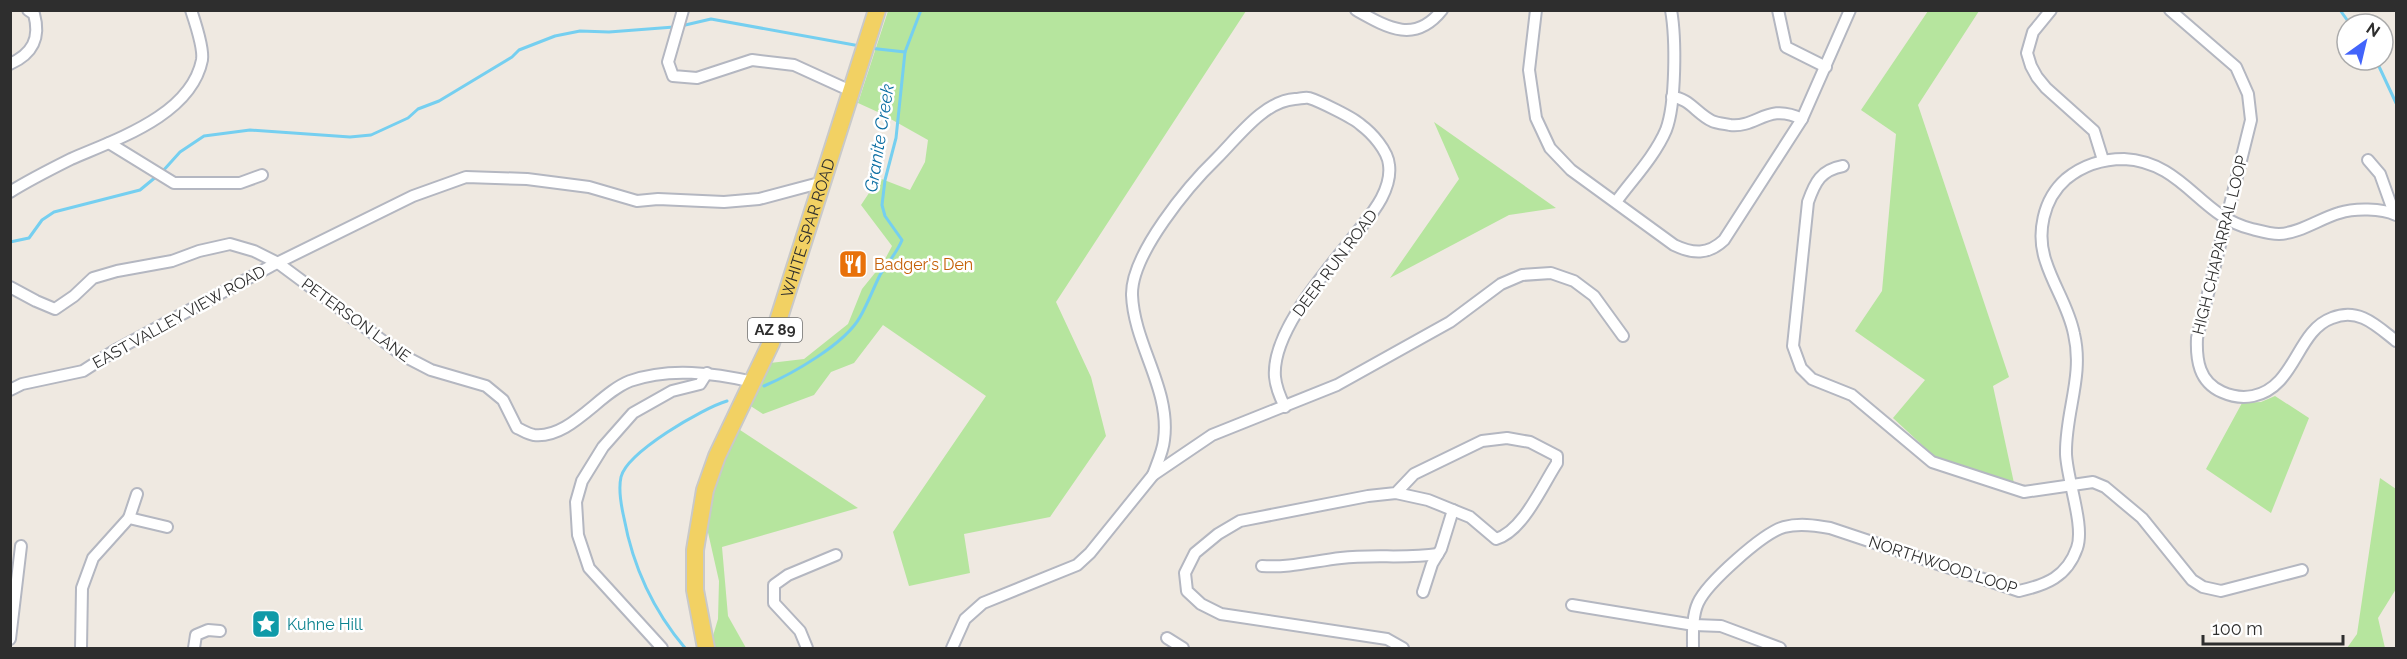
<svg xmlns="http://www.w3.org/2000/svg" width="2407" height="659" font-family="Raleway,sans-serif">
<rect width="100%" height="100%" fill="#efe9e1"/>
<g fill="#b6e59e">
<polygon points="888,11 1246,11 1056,302 1091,377 1106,436 1050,517 964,534 970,573 909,586 893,532 986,396 883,325 854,363 831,372 814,395 763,414 749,405 770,363 804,359 848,324 862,289 883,263 892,246 861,205 879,178 910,190 925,162 928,140 880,113 858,103"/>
<polygon points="1928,11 1979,11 1918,105 2009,377 1993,386 2014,483 1934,456 1893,418 1925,380 1855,331 1882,291 1896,134 1861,110"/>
<polygon points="1434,122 1556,208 1509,215 1390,278 1459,179"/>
<polygon points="2275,396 2309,418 2271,513 2206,469 2242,403 2261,402"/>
<polygon points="737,428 858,508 722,547 728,616 746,648 714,648 712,639 718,619 719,581 707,528 717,478"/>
<polygon points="2380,478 2396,489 2396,589 2378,618 2385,648 2347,648 2357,634"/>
</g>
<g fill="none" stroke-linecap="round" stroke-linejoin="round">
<g stroke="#75cff0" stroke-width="3">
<polyline points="2340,10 2350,24"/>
<polyline points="681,26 711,19 860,46"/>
<polyline points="869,48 905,52"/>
<polyline points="2376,60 2396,103"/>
<polyline points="162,172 180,152 204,136 250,130 350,137 371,135 408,118 418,109 439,101 512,57 519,50 555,36 580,31 609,32 674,27"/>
<polyline points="10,242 29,238 42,220 54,212 140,190 157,176"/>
<path d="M764 386C792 374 845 344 860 317 868 303 873 289 880 275 887 263 897 253 902 240L885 216 882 205 885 180 896 138 905 52 921 10"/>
<path d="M685 648C653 610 633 567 624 518 621 505 618 490 621 477 627 452 703 408 727 401"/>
</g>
<g stroke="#b4b7c1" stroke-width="14">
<g id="minor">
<polyline points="683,10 668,62 673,76 697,78 752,60 794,65 851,91"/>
<path d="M1356 10C1388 28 1415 44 1442 10"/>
<path d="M1536 10 1529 70 1536 118 1550 148 1571 170 1674 245C1693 254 1708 255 1724 240L1802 119 1850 10"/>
<polyline points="1778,10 1786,47 1826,67"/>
<polyline points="2051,10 2033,32 2027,53 2031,66 2037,77 2046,88 2094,131 2103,160"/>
<path d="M2170 10 2236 67 2248 94 2251 120 2197 338C2196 360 2199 382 2222 392 2231 396 2243 398 2253 396 2296 387 2296 331 2332 318 2359 307 2377 326 2396 341"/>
<path d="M10 64C32 54 41 39 34 14L28 10"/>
<path d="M1672 97C1689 98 1697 114 1712 121 1716 123 1725 124 1730 125 1758 128 1767 102 1802 119"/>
<polyline points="109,143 174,183 240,183 262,175"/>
<polyline points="2368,160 2380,174 2394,213"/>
<path d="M1843 166C1821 170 1815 182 1808 202L1793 346 1801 368 1812 379 1852 395 1932 462 2024 492 2093 482 2105 487 2142 518 2192 580 2203 587 2221 591 2302 570"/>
<path d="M10 192C29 180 51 169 71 159 117 139 191 115 202 60 204 48 195 22 191 10"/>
<path d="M1616 202C1632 180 1655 156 1666 130 1676 104 1676 38 1671 10"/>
<path d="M10 287 36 301 55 309 74 296 93 278 117 271 172 261 199 251 230 244 254 251 278 263 402 355 431 370 486 386 503 400 517 428C522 430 528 434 534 435 570 439 599 393 630 381 670 367 713 373 754 382"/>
<polyline points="10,390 22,384 83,371 114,351 271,266 413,196 466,177 527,179 589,187 637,201 658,199 724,202 759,199 823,182"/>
<path d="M1153 475C1157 464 1163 451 1164 440 1171 389 1134 345 1132 295 1131 254 1189 185 1217 158 1238 137 1264 101 1295 99 1299 99 1305 97 1309 98 1319 101 1354 118 1361 125 1372 133 1388 151 1389 165 1392 188 1375 210 1362 226 1334 263 1271 329 1275 377 1276 388 1280 397 1285 407"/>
<path d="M1396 493 1414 474 1482 441 1507 438 1530 442 1557 456V463C1542 486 1523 531 1496 539L1470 517 1428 500 1396 493 1368 496 1240 521 1218 534 1195 553 1185 573 1187 591 1201 604 1221 614 1387 639 1403 648"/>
<polyline points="129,518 137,494"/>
<path d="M1262 566C1289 568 1314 561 1341 558 1373 554 1406 559 1438 554"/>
<polyline points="1423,592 1432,564 1441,549 1453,510"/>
<polyline points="1572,605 1694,625 1721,626 1780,648"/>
<polyline points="1167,638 1183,648"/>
<polyline points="10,639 21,546"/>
<polyline points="81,648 82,588 93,558 129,518 167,527"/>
<polyline points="194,648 196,635 208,630 220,631"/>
<polyline points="662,648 589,568 578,535 576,502 582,481 603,447 633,413 672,391 700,384 707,373"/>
<polyline points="807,648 800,631 774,603 774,585 788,575 836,555"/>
<polyline points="952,648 965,619 983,603 1077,565 1090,553 1153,475 1212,435 1337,385 1450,322 1501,284 1522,275 1551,273 1574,281 1594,296 1623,336"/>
<path d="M1693 648C1693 634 1692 616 1698 603 1707 583 1763 533 1784 527 1799 523 1814 525 1830 528L2019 591C2046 585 2067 577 2077 548 2085 526 2067 480 2066 454 2065 413 2084 376 2074 334 2069 308 2054 287 2046 262 2036 234 2043 199 2066 179 2083 165 2102 159 2124 159 2184 162 2200 217 2252 229 2260 231 2271 234 2279 234 2300 233 2319 219 2339 213 2354 208 2382 208 2396 215"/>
</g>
</g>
<g stroke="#c9c9c9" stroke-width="20">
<g id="primary">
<path id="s1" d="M706 648 695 590V550L705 490 717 456 771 343 877 10"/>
</g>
</g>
<use href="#minor" stroke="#fff" stroke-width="10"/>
<use href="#primary" stroke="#f2d163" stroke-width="16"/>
</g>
<defs>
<g id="restaurant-square" transform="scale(1.5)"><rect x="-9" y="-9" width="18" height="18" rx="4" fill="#e8710a" stroke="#fff"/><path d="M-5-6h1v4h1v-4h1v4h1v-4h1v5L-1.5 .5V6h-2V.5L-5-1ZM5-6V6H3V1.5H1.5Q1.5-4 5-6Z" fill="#fff"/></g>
<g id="sight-square" transform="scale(1.5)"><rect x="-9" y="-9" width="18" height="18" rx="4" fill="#0f9aa8" stroke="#fff"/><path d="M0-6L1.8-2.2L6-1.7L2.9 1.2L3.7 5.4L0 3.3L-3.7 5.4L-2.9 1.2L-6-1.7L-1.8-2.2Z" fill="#fff"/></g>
</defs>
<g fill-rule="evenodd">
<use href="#restaurant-square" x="853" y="264"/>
<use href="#sight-square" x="266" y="624"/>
</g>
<g text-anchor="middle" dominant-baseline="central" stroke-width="5" stroke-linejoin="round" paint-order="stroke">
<rect fill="#fff" stroke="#6d6d6d" stroke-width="1.5" x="748" y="318" width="54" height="24" rx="4.5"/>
<g font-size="15" font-weight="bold" fill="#2e2e2e">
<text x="775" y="330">AZ 89</text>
</g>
<g font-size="16" fill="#2e2e2e" stroke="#fff">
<text stroke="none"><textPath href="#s1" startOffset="442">WHITE SPAR ROAD</textPath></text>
<text transform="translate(2220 245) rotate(-76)">HIGH CHAPARRAL LOOP</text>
<text transform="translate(1335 263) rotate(-53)">DEER RUN ROAD</text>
<text transform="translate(179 317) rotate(-29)">EAST VALLEY VIEW ROAD</text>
<text transform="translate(356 320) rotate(36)">PETERSON LANE</text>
<text transform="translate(1943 565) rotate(18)">NORTHWOOD LOOP</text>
</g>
<g font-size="16" fill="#c56008" stroke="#fff" text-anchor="start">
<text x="874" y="264">Badger's Den</text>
</g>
<g font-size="16" fill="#0d838f" stroke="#fff" text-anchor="start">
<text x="287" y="624">Kuhne Hill</text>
</g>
<g font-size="18" font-style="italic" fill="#0d6fa3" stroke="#fff">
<text transform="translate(879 138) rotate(-81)">Granite Creek</text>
</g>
</g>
<rect width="2407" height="659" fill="none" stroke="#2e2e2e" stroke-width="24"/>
<g transform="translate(2365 42) rotate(34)"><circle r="28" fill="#ffffff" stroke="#ababab" stroke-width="1.5"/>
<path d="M0-4.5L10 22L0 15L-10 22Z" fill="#4264fb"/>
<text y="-9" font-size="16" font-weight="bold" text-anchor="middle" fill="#2e2e2e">N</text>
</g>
<path d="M2203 635v9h140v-9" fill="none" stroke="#2e2e2e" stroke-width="3"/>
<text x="2212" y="635" font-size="18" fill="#2e2e2e" stroke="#ffffff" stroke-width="4.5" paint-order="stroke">100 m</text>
</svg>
